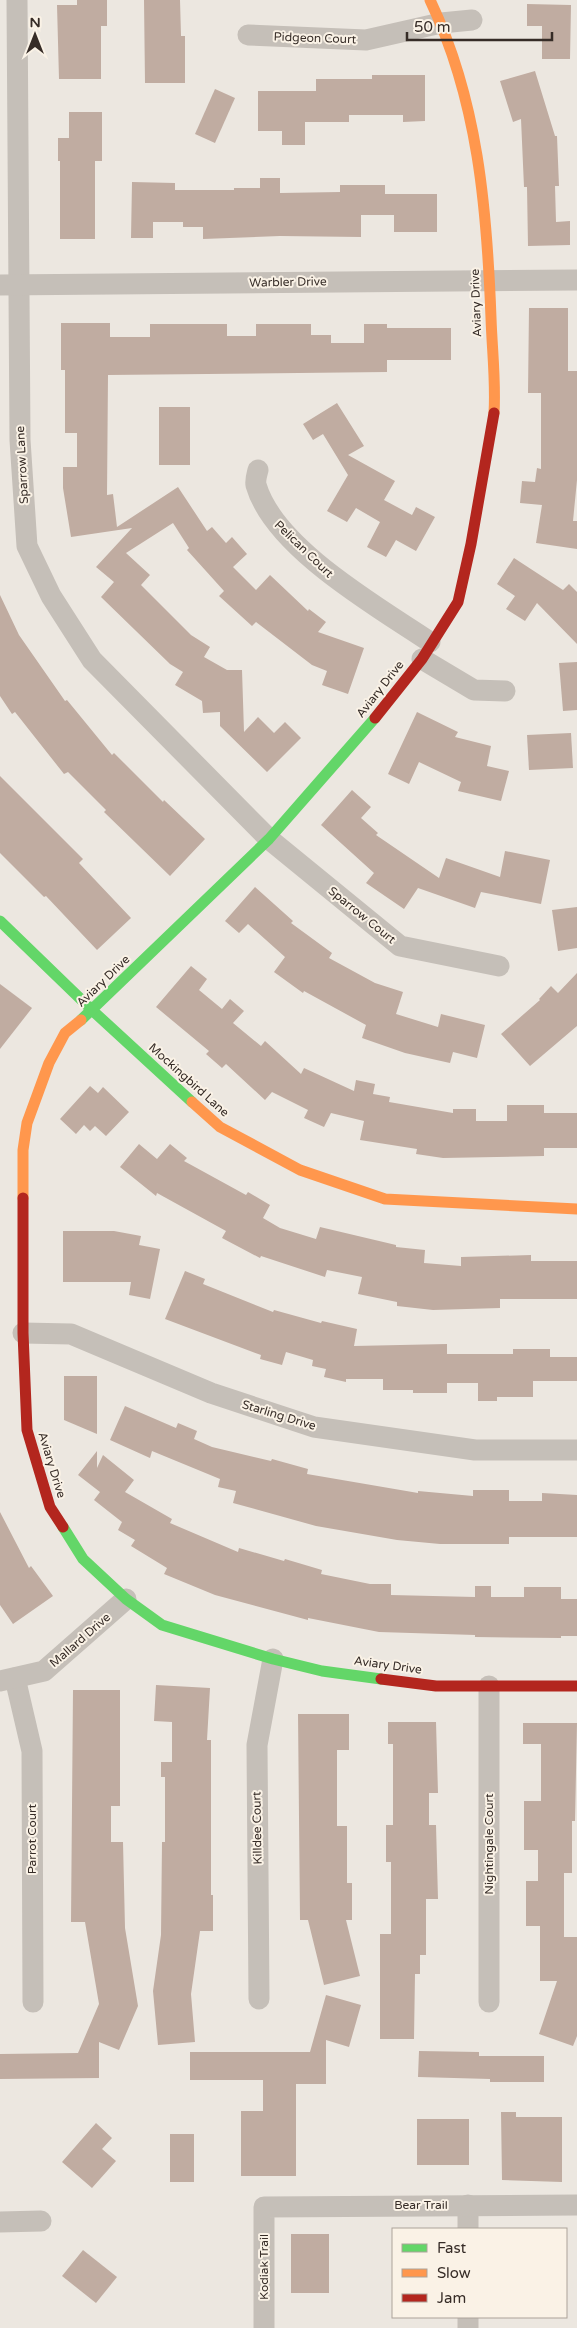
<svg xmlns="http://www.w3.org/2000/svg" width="577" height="2328" font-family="'Varela Round',sans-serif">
<rect width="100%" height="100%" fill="#ece7e0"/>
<g fill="#c0aca1">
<polygon points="77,0 107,0 107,26 101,26 101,79 59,79 57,5 77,5"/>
<polygon points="144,0 180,0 181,36 185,36 185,83 145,83"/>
<polygon points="527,4 571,5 570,59 542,59 542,26 527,26"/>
<polygon points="535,71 555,136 557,136 559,186 555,186 556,222 570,221 570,245 528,246 527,187 524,187 521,119 513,122 500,81"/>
<polygon points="372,75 425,75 425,121 403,122 403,115 349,115 349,122 305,122 305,145 282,145 282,131 258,131 258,91 316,91 316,79 372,79"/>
<polygon points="215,89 235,98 215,143 195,134"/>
<polygon points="69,112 102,112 102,161 95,161 95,239 60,239 60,161 58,161 58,138 69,138"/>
<polygon points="260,178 280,178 280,193 340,192 340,185 385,185 385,194 437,194 437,232 394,232 394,215 361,215 361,237 280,236 203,239 203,227 183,227 183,222 153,222 153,238 131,238 132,182 175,183 175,190 234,190 234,188 260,188"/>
<polygon points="529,308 568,308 568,371 577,371 577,480 573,521 577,521 577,549 536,543 542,505 520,503 522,481 535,482 537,468 541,469 541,393 528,393"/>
<polygon points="61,323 110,323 110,337 150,337 150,324 227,324 227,336 256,336 256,324 311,324 311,335 331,335 331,343 364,343 364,324 387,324 387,328 451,328 451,360 387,360 387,372 108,375 107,495 113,494 117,527 178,487 207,531 212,527 226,543 232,537 247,554 233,567 256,590 270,575 308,611 309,609 326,622 318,632 364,648 348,694 322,685 327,671 312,665 256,622 252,626 219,596 224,591 187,550 189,548 173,523 126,553 150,575 141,585 191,635 210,647 204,657 227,670 242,670 244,732 258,717 274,733 285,722 301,738 267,772 220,726 220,712 203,713 202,701 175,685 183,672 170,664 101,597 114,582 96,567 132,528 71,537 63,488 63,467 77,467 77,433 65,433 65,370 61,370"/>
<polygon points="337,403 364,446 348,455 395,481 384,500 412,515 416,507 435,517 416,551 396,540 386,557 367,547 380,522 356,508 347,522 327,511 348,475 323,434 313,440 303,424"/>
<rect x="159" y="407" width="31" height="58"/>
<polygon points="514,558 563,590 569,584 577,592 577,644 537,603 525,621 506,609 515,596 497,584"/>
<polygon points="0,595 19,635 65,701 67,700 112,755 114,753 163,802 164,800 205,839 170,876 104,812 106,810 68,772 64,774 15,712 12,714 0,696"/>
<polygon points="577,662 577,710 563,711 559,663"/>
<polygon points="417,712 458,732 455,737 491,746 487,766 509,771 501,801 458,791 461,782 419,762 409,784 388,774"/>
<polygon points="571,733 573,768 529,770 527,735"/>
<polygon points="0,776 83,859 79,863 131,918 97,950 46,896 44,897 0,853"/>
<polygon points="352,790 371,807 361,818 378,833 376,835 439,878 446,858 500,877 505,851 550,860 541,904 481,892 475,908 418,888 404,909 366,883 374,873 321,825"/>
<polygon points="255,887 293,921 291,923 332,953 329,958 375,983 403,992 396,1014 438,1027 441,1014 485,1025 477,1058 453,1052 450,1063 405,1053 362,1038 366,1025 304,991 303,993 274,972 285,957 248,924 239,933 225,921"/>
<polygon points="577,907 577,948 558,951 552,910"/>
<polygon points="191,966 207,979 199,990 222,1009 230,999 244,1011 233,1023 261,1046 265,1041 301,1074 304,1068 354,1091 356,1080 375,1084 373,1094 390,1097 389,1102 453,1113 453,1109 476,1109 476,1121 507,1121 507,1105 544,1105 544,1113 577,1113 577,1148 544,1148 544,1156 443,1158 416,1154 417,1149 360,1140 364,1121 331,1113 324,1127 304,1118 308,1110 272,1092 265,1100 226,1064 222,1068 206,1054 209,1051 156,1007"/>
<polygon points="577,973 577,1026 530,1066 501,1034 540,1000 539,999 551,986 558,993"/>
<polygon points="0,984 32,1008 0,1049"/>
<polygon points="90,1086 98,1093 103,1087 129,1112 106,1136 95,1126 90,1131 84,1125 76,1134 60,1119"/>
<polygon points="139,1144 157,1159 170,1144 187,1158 184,1161 246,1195 248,1192 270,1205 263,1218 280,1228 316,1239 320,1227 396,1245 396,1247 425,1250 424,1263 461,1266 461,1257 531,1255 531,1261 577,1261 577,1299 500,1299 500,1308 433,1310 397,1306 397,1302 358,1294 362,1277 327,1270 325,1277 261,1256 260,1258 222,1238 226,1231 157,1193 156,1196 120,1167"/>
<polygon points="63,1231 114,1231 141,1236 139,1245 160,1249 150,1299 129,1295 131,1282 63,1282"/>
<polygon points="185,1271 205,1279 203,1284 273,1312 274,1310 321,1323 322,1321 357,1329 354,1346 447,1344 447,1354 513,1354 513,1349 550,1349 550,1357 577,1357 577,1381 533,1381 533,1397 497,1397 497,1401 478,1401 478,1383 447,1383 447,1393 413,1393 413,1390 383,1390 383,1379 346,1379 346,1382 324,1377 326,1369 312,1366 313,1360 286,1352 282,1365 260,1359 261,1355 165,1319"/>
<polygon points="64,1376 97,1376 97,1434 64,1420"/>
<polygon points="125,1406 176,1428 178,1423 197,1431 194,1439 212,1447 271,1461 272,1459 308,1469 307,1474 418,1493 418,1491 473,1496 473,1490 509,1490 509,1501 542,1501 542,1493 577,1495 577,1537 509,1537 509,1544 440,1544 397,1540 316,1526 233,1503 236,1491 218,1487 220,1479 152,1451 150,1458 110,1440"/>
<polygon points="97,1451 97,1468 103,1455 134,1480 125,1492 172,1519 170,1523 238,1552 239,1548 284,1561 285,1559 322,1570 321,1574 370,1584 391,1584 391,1595 475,1597 475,1586 491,1586 491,1597 524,1597 524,1587 561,1587 561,1599 577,1599 577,1636 561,1636 561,1638 475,1637 475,1635 379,1632 308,1618 308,1620 215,1595 164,1574 167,1568 131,1546 135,1540 118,1530 122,1522 94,1500 100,1492 78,1475"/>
<polygon points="0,1512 29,1568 31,1566 53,1596 13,1624 0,1605"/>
<polygon points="156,1685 210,1688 207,1740 211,1740 211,1895 213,1895 213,1931 200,1931 191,1994 195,2042 158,2045 153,1991 161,1935 162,1842 165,1842 165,1777 161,1777 161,1762 172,1762 172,1722 154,1721"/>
<polygon points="73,1690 120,1690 120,1806 111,1806 111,1842 123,1842 125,1928 138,2006 119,2050 99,2042 99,2078 0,2079 0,2054 78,2053 99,2004 85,1922 71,1922"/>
<polygon points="298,1714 349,1714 349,1750 337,1750 337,1826 347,1826 347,1883 352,1883 352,1920 346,1920 360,1976 324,1985 308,1920 300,1920"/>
<polygon points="388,1722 436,1722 438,1793 429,1793 429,1825 436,1825 438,1899 426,1899 426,1955 420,1955 420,1974 415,1974 414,2039 380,2039 380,1934 391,1934 391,1862 386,1862 386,1825 393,1825 393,1744 388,1744"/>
<polygon points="523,1723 577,1723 575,1821 572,1821 572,1873 564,1873 564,1937 577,1937 577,2036 573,2046 539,2034 557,1981 540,1981 540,1926 526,1926 526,1881 538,1881 538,1850 524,1850 524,1801 541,1801 541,1744 523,1744"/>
<polygon points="326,1995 361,2005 349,2047 326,2040 326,2084 296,2084 296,2176 241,2176 241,2111 263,2111 263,2080 190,2080 190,2052 310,2052"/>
<polygon points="419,2051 479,2052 479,2056 544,2056 544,2082 490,2082 490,2079 418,2077"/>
<polygon points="501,2112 516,2112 516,2117 562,2117 562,2182 502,2180"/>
<rect x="417" y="2119" width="52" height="46"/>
<polygon points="96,2123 112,2138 102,2149 116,2161 92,2188 62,2162"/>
<rect x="170" y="2134" width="24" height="48"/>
<rect x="291" y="2234" width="38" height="59"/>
<polygon points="83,2250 117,2277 96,2303 62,2276"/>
</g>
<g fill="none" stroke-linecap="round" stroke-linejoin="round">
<g stroke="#c5bfb8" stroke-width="21">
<polyline points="17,0 20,440 27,546 51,596 92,660 269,839 400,946 499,966"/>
<polyline points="248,35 366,40 441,23 472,20"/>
<polyline points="0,285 577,280"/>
<path d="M258 470C257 474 255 480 256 485 274 548 378 607 430 642"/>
<polyline points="422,659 474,690 505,691"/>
<polyline points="23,1333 71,1334 211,1393 314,1427 475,1450 577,1450"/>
<polyline points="15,1678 32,1751 33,2002"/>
<polyline points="0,1681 44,1671 126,1599"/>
<polyline points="259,1999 257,1745 273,1659"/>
<polyline points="489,2002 489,1686"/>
<polyline points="0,2222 41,2221"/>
<polyline points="468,2229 468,2205"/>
<polyline points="264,2328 264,2207 577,2205"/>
<polyline points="468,2328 468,2317"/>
</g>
<g stroke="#63d668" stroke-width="11">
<polyline points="0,921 93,1011 192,1102"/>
<polyline points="81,1020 269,839 375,718"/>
<polyline points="63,1527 83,1559 126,1599 162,1625 273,1659 322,1671 381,1679"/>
</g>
<g stroke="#ff974d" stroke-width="11">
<path d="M430 0C478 100 487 209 491 318 492 349 496 382 494 413"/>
<polyline points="192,1102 220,1127 300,1170 385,1199 577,1209"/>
<polyline points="23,1198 23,1150 27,1123 49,1063 65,1033 81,1020"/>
</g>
<g stroke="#b3261e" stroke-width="11">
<polyline points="375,718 422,659 458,602 471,544 494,413"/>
<polyline points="23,1198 23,1333 27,1430 50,1507 63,1527"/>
<polyline points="381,1679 436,1686 577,1686"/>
</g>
</g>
<g text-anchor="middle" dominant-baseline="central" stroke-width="4" stroke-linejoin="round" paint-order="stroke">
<g font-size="12" fill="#362c27" stroke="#faf2e6">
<text transform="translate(315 38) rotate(2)">Pidgeon Court</text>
<text transform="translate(288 282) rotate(-1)">Warbler Drive</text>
<text transform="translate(476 303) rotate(-92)">Aviary Drive</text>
<text transform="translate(22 465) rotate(-93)">Sparrow Lane</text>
<text transform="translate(304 549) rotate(44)">Pelican Court</text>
<text transform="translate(380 689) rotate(-52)">Aviary Drive</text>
<text transform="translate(362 915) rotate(39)">Sparrow Court</text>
<text transform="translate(103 981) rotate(-44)">Aviary Drive</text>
<text transform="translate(189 1080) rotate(42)">Mockingbird Lane</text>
<text transform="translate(279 1415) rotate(17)">Starling Drive</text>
<text transform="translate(52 1465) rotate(73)">Aviary Drive</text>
<text transform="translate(80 1640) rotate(-41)">Mallard Drive</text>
<text transform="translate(388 1665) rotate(8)">Aviary Drive</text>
<text transform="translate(257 1828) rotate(-91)">Killdee Court</text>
<text transform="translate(32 1839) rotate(-90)">Parrot Court</text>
<text transform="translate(489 1844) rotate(-90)">Nightingale Court</text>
<text x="421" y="2205">Bear Trail</text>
<text transform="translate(264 2267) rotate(-90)">Kodiak Trail</text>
</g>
</g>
<rect x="392" y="2228" width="175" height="90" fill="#faf2e6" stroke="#aca39a"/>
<rect x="402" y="2244" width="25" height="8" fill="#63d668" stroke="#aca39a"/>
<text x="437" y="2253" font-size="15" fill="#362c27">Fast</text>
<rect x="402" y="2269" width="25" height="8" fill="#ff974d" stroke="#aca39a"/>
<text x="437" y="2278" font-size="15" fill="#362c27">Slow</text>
<rect x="402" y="2294" width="25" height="8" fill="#b3261e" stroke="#aca39a"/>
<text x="437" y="2303" font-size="15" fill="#362c27">Jam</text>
<g transform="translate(35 35)" stroke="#faf2e6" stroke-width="4" paint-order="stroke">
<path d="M0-4L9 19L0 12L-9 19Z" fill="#362c27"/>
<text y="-8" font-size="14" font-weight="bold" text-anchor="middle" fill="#362c27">N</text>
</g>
<path d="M407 32v8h145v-8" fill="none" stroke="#362c27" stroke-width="2.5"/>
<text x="414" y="32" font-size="15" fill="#362c27" stroke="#faf2e6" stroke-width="4" paint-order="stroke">50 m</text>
</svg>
